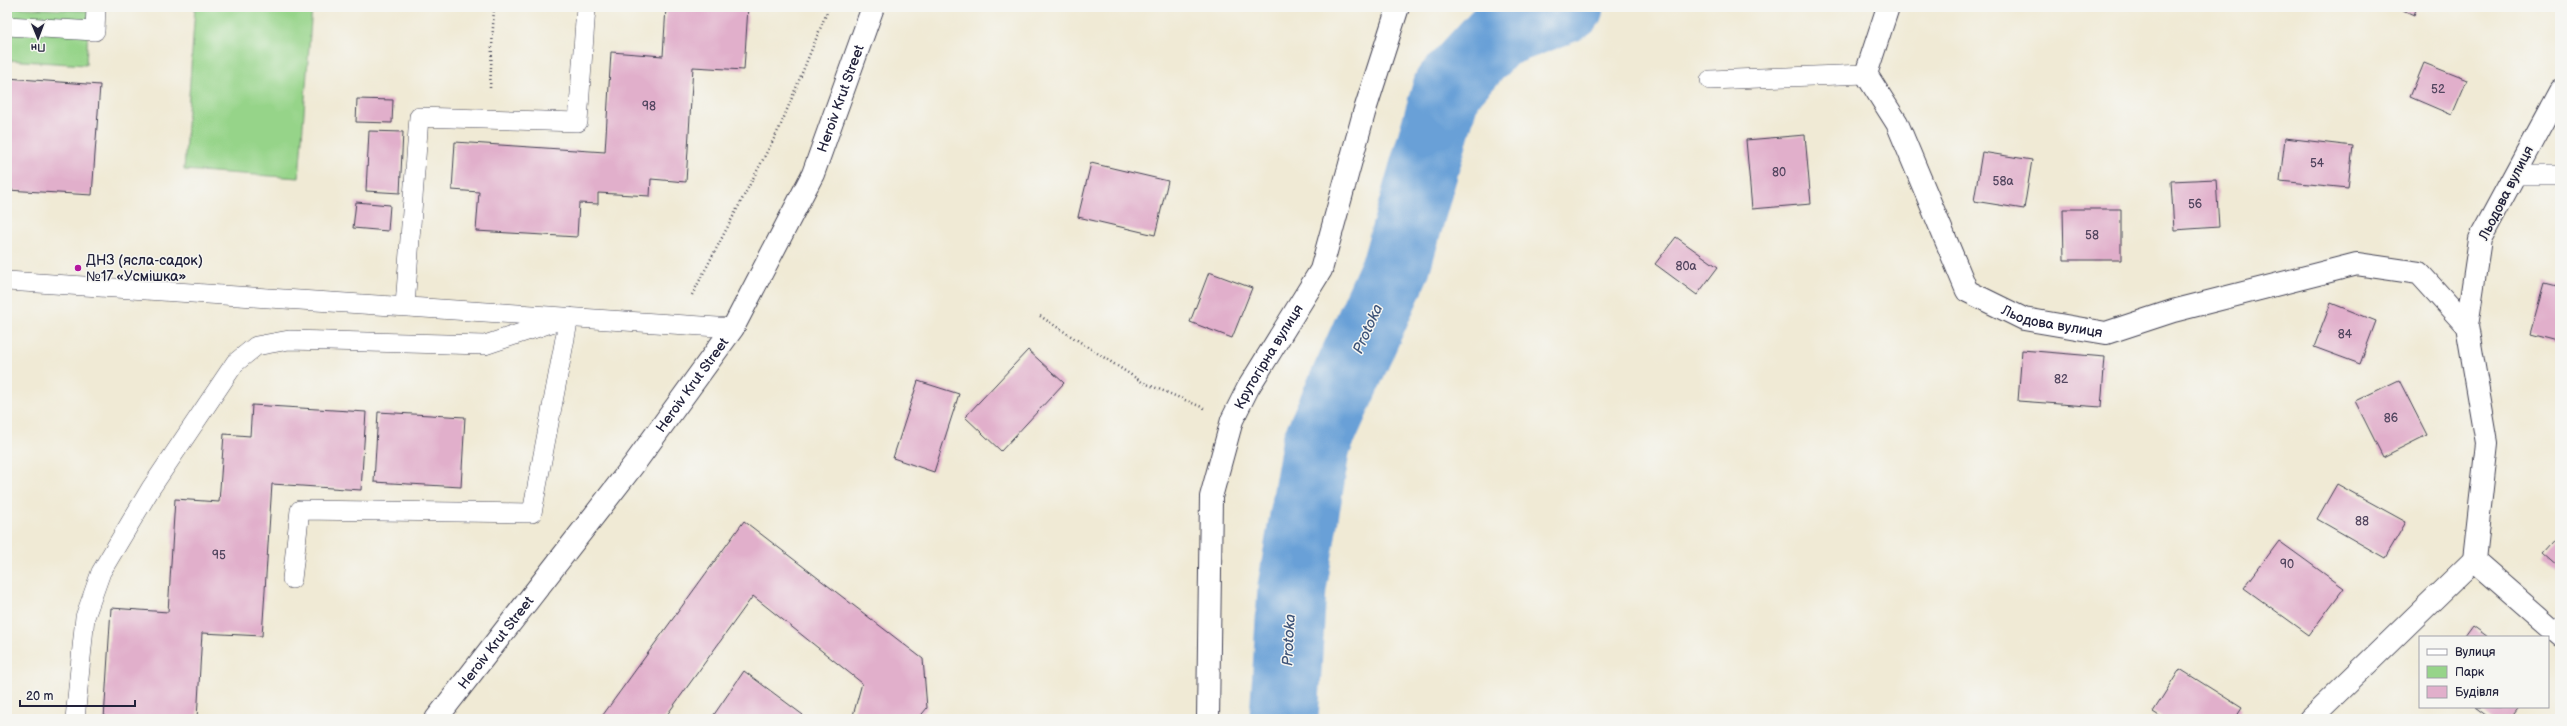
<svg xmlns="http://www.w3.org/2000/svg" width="2567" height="726" font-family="'Balsamiq Sans',sans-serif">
<rect width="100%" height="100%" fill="#f6f6f2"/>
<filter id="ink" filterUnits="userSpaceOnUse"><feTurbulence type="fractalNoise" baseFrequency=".025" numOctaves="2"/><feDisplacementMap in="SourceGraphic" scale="8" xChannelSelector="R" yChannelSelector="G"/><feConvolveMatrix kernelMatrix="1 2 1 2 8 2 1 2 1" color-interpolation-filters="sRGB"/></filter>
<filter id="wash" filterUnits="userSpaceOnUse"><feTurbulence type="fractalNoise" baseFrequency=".012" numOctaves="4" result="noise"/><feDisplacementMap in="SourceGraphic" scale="16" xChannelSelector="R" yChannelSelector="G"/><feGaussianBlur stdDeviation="0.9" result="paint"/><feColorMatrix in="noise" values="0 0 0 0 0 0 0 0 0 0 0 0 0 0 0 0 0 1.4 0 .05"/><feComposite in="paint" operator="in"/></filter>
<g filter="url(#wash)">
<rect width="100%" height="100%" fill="#f0ead5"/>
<g fill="#96d489" stroke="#5c7b62">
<polygon points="9,7 89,11 86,65 7,60"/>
<polygon points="195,7 312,7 299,178 184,170"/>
</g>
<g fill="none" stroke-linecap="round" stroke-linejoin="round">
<polyline stroke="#69a0d7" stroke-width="69" points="1284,719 1292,588 1316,445 1396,266 1447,88 1496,35 1569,7"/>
</g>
<g id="blocks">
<g fill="#e1afcb">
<polygon points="666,7 748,7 744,70 693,67 686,182 651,179 650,196 598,193 598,204 579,203 577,237 476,231 479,192 452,190 455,142 605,152 611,52 663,56"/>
<polygon points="2396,7 2417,7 2414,15"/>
<polygon points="2424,63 2467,80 2452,115 2410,97"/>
<polygon points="7,78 100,85 92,195 7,190"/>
<polygon points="357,99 393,100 392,123 356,122"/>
<polygon points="369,131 403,132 400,193 366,191"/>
<polygon points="1805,135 1811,204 1752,209 1746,140"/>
<polygon points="2285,138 2353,146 2348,188 2280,181"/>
<polygon points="1982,152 2032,160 2024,209 1974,201"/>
<polygon points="1091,163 1168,181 1155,235 1078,217"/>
<polygon points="2216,179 2219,227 2174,230 2171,181"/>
<polygon points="356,202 390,205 388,231 353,228"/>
<polygon points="2063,209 2121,209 2121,260 2064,260"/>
<polygon points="1676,237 1718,267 1697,295 1655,264"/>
<polygon points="1209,272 1252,288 1232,338 1190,322"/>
<polygon points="2544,284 2560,288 2560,342 2530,334"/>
<polygon points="2331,303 2376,321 2360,364 2314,347"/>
<polygon points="1028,350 1064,383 1001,451 965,417"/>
<polygon points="2022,350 2105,357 2101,407 2018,401"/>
<polygon points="2399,380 2427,435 2383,457 2355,401"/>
<polygon points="918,381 959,394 934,472 893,458"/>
<polygon points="252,405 366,412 361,490 272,484 262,636 202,633 197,719 104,719 111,608 168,612 175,499 219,502 224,434 250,436"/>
<polygon points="378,412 465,417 461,487 374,482"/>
<polygon points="2337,484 2406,522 2385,558 2317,519"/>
<polygon points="744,521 923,659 927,708 918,719 852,719 862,683 753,596 664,719 600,719"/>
<polygon points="2560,534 2560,568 2543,553"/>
<polygon points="2279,541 2344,588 2309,635 2244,588"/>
<polygon points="2473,626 2488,637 2465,637"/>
<polygon points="2180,669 2242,708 2235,719 2164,719 2153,712"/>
<polygon points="744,671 803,715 800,719 711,719"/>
<polygon points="2475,707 2519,707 2510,719 2491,719"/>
</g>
</g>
</g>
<g filter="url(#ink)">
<use href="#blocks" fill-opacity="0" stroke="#414052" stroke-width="1"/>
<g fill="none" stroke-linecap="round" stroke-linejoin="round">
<g stroke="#414052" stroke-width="20">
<g id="lane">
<polyline points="7,26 95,31 96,7"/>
<polyline points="1710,80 1866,74"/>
<polyline points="2514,175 2560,175"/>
<polyline points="7,281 733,328"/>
<polyline points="405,306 419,117 578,122 586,7"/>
<polyline points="75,719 85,617 101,572 151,488 235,363 256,346 289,340 485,345 569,317 532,513 300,510 292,579"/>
</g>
</g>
<g stroke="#414052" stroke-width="24">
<g id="street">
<path id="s1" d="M1888 7 1866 74 1897 123 1967 291 2024 319 2106 333 2173 311 2357 264 2419 273 2467 326"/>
<polyline points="2560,91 2480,239 2467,326 2487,443 2474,560 2560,635"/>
<path id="s2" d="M1208 719 1211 497 1232 420 1248 388 1321 270 1364 113 1398 7"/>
<polyline points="2310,719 2474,560"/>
</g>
</g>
<g stroke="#414052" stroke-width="24">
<g id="secondary">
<path id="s3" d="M436 719 635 463 733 328 813 174 873 7"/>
</g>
</g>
<g stroke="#414052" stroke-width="2.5" stroke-dasharray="1 3" stroke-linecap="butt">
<polyline points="490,88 494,7"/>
<polyline points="692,295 780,127 829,7"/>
<polyline points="1040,316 1142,382 1204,408"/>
</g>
<use href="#lane" stroke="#fff" stroke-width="19"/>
<use href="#street" stroke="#fff" stroke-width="22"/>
<use href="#secondary" stroke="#fff" stroke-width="22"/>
</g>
</g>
<circle fill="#b5179e" stroke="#f6f6f2" stroke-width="1.5" cx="78" cy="268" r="4"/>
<g text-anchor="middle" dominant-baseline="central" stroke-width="3" stroke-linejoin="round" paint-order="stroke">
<g font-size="12" fill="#52455f">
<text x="2438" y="89">52</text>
<text x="649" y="106">98</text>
<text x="2317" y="163">54</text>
<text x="1779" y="172">80</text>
<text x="2003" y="181">58а</text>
<text x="2195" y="204">56</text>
<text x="2092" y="235">58</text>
<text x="1686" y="266">80а</text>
<text x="2345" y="334">84</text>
<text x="2061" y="379">82</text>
<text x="2391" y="418">86</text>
<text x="2362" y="521">88</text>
<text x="219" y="555">95</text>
<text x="2287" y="564">90</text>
</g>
<g font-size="14" fill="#22223b" stroke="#f6f6f2">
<text stroke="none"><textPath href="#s3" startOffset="745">Heroiv Krut Street</textPath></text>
<text transform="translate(2506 193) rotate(-63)">Льодова вулиця</text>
<text stroke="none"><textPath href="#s1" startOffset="402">Льодова вулиця</textPath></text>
<text stroke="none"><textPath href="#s2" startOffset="375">Крутогірна вулиця</textPath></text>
<text stroke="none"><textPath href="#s3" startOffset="421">Heroiv Krut Street</textPath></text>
<text stroke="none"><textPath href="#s3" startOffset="97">Heroiv Krut Street</textPath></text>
</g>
<g font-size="14" fill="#22223b" stroke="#f6f6f2" text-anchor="start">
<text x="86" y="260">ДНЗ (ясла-садок)<tspan x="86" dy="16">№17 «Усмішка»</tspan></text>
</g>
<g font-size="15" font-style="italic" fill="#3e5479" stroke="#f6f6f2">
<text transform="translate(1368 329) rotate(-66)">Protoka</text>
<text transform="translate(1289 640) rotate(-87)">Protoka</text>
</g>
</g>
<rect width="2567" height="726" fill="none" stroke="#f6f6f2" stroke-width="24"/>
<rect x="2419" y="636" width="130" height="72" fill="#f6f6f2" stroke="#a1a1a9"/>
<rect x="2427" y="649" width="20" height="6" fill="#ffffff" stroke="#a1a1a9"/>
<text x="2455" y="656" font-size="12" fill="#22223b">Вулиця</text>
<rect x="2427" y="666" width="20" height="12" fill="#96d489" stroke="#a1a1a9"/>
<text x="2455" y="676" font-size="12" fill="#22223b">Парк</text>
<rect x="2427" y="686" width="20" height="12" fill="#e1afcb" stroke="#a1a1a9"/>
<text x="2455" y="696" font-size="12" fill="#22223b">Будівля</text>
<g transform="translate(38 38) rotate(179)" stroke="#f6f6f2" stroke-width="3" paint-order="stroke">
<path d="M0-3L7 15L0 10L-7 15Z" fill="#22223b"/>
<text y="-6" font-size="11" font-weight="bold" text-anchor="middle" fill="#22223b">Пн</text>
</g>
<path d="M20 700v6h115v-6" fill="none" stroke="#22223b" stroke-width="2"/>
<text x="26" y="700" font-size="12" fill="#22223b" stroke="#f6f6f2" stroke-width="3" paint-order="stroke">20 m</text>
</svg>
